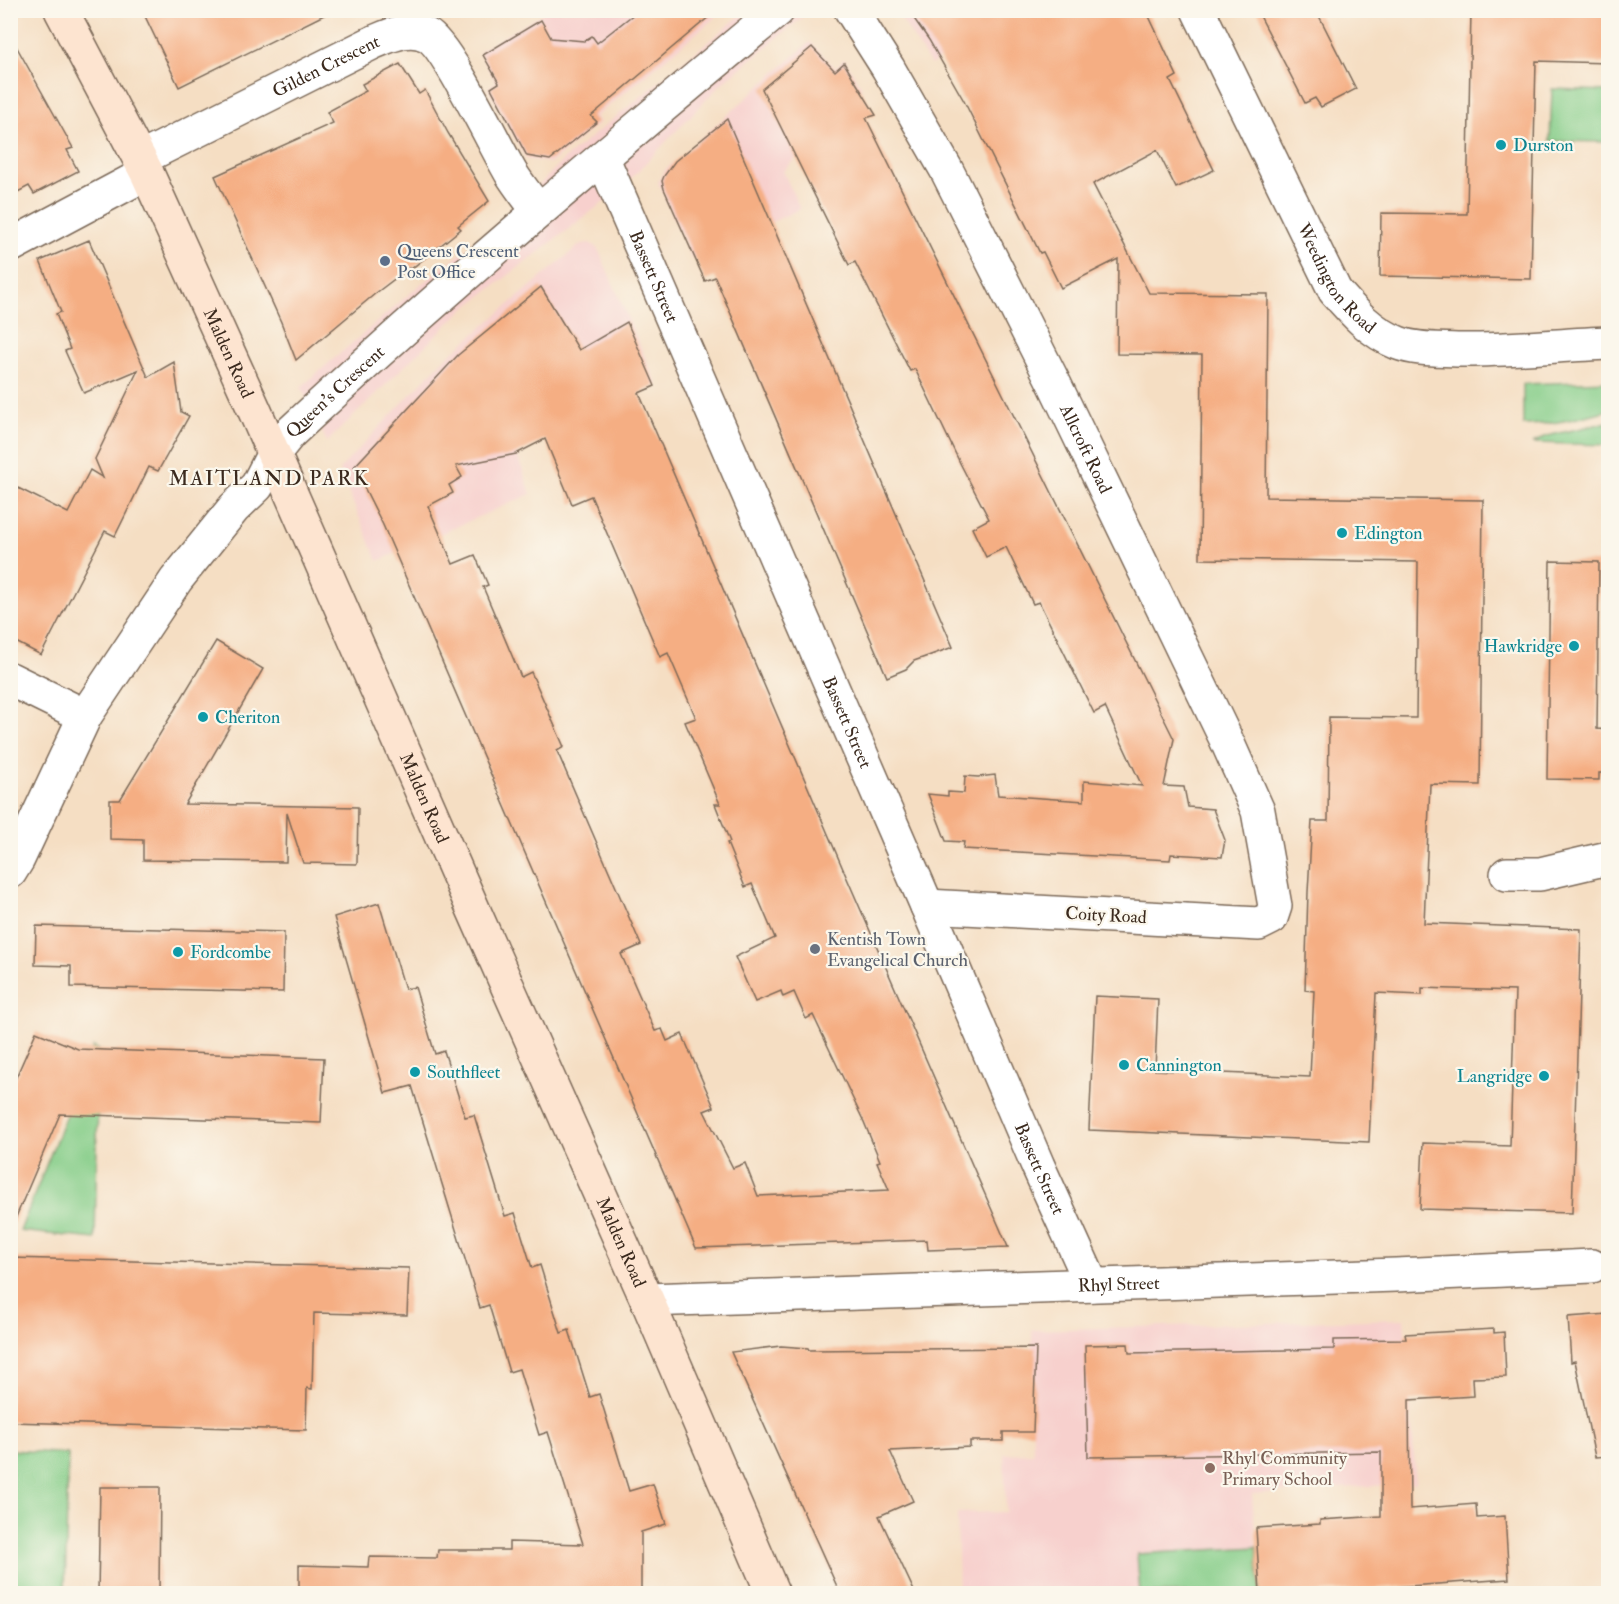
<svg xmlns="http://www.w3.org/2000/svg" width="1619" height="1604" font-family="'IM FELL Double Pica',serif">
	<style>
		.built { fill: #f7d0cd }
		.green { fill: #86cd89; stroke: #607c54; stroke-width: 1.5 }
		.building { fill: #f5ae83; fill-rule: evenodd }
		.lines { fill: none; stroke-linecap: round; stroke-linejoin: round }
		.street-casing { stroke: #7c6958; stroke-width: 36 }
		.secondary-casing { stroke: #7c6958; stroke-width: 36 }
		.street { stroke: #fff; stroke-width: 33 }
		.secondary { stroke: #fde4d0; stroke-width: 33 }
		.culture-dot { fill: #0f9aa8; stroke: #fbf7ec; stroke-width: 2 }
		.service-dot { fill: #5c6f8a; stroke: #fbf7ec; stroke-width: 2 }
		.worship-dot { fill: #6b7280; stroke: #fbf7ec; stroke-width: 2 }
		.education-dot { fill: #8d6e63; stroke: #fbf7ec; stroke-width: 2 }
		.labels { text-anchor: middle; stroke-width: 4.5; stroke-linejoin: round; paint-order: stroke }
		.street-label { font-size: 18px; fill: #3b2a1e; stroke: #fbf7ec }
		.culture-label { font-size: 18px; fill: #0d838f; stroke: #fbf7ec; text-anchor: start }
		.service-label { font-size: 18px; fill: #4e5e75; stroke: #fbf7ec; text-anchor: start }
		.worship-label { font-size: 18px; fill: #5b616d; stroke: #fbf7ec; text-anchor: start }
		.education-label { font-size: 18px; fill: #785e54; stroke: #fbf7ec; text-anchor: start }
		.quarter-label { font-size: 21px; letter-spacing: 1.5px; fill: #3b2a1e; stroke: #fbf7ec }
	</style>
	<rect width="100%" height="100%" fill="#fbf7ec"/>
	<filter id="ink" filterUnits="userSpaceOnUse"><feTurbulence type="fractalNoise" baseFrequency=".0167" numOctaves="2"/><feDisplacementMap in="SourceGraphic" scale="12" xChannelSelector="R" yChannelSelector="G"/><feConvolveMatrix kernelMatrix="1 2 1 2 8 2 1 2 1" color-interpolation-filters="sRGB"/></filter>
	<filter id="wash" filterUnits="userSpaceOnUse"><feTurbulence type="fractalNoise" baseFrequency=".008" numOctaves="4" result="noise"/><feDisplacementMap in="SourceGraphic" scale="24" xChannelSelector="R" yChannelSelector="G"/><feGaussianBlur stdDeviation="1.35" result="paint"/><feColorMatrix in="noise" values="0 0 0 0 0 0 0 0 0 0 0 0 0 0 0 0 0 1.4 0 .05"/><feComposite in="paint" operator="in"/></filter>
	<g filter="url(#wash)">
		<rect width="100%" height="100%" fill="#f5dec3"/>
		<g class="built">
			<path d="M 547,11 L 723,11 L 595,117 L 600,122 L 551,163 L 526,159 L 488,88 L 496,82 L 480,54 L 481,50 Z"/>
			<path d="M 746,11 L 810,11 L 721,84 L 622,188 L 458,314 L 327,442 L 301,387 L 421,284 L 507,219 L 564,159 Z"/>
			<path d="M 896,11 L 1004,11 L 931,65 Z"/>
			<path d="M 810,42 L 835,68 L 844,59 L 862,88 L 829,111 L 813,141 L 783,171 L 800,209 L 692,259 L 658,182 L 665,170 Z"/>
			<path d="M 590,243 L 598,249 L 657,385 L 595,412 L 517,454 L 531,494 L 378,561 L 339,470 L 442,361 L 581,244 Z"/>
			<path d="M 1404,1319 L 1416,1483 L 1252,1494 L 1260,1593 L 959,1593 L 957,1513 L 1006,1512 L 1004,1454 L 1033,1453 L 1032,1330 Z"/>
		</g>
		<g class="green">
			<path d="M 1552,89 L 1608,91 L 1608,142 L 1550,141 Z"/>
			<path d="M 1608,381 L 1608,410 C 1580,418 1553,425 1523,425 L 1523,384 Z"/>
			<path d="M 1608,422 L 1608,445 L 1533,443 L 1547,436 Z"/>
			<path d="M 93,1047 L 99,1050 L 95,1239 L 20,1231 Z"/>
			<path d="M 11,1450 L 68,1454 L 65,1593 L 11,1593 Z"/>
			<path d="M 1257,1547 L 1260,1593 L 1140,1593 L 1137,1554 Z"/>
		</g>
		<g id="blocks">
			<g class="building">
				<path d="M 142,10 L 334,10 L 179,87 Z"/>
				<path d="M 639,10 L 717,10 L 591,116 L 597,122 L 550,160 L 527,156 L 491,88 L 499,83 L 483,55 L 541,20 L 551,38 L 584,41 L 592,36 L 597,43 Z"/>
				<path d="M 908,10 L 1146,10 L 1177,76 L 1170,80 L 1214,170 L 1176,188 L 1157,150 L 1093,184 L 1149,293 L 1268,294 L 1266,497 L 1483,500 L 1480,785 L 1430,784 L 1424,923 L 1581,929 L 1572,1213 L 1420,1209 L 1423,1143 L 1510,1146 L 1515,991 L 1422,988 L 1422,995 L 1376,993 L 1369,1142 L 1089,1130 L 1095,996 L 1158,999 L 1155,1070 L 1310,1077 L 1314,991 L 1305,990 L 1308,892 L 1312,821 L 1328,821 L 1329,717 L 1416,718 L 1418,562 L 1200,559 L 1202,355 L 1117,354 L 1118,259 L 1061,288 L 1043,252 L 1040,253 L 964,101 L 929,40 Z"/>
				<path d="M 1257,10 L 1316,10 L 1356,89 L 1321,107 L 1315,98 L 1305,103 Z"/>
				<path d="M 1471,10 L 1608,10 L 1608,63 L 1536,61 L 1531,279 L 1380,276 L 1381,213 L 1467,214 Z"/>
				<path d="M 10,35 L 73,148 L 67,150 L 78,171 L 34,194 L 29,186 L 10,196 Z"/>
				<path d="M 812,47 L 835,71 L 844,63 L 876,115 L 866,118 L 1174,739 L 1164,786 L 1184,787 L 1188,807 L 1213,809 L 1225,840 L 1222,857 L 1171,854 L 1170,860 L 963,849 L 964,842 L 946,841 L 928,794 L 948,796 L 948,792 L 964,793 L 965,776 L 978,777 L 995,775 L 998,795 L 1084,801 L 1084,781 L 1142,786 L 1105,707 L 1094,713 L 1039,602 L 1033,604 L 1006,547 L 986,557 L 972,528 L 989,519 L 961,465 L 915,369 L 910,371 L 855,262 L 849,265 L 762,89 Z"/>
				<path d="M 400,64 L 419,94 L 425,90 L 448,133 L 489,201 L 458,226 L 461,229 L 411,269 L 409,268 L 376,293 L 296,360 L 281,322 L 215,176 L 333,123 L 327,112 L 366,91 L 362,84 Z"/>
				<path d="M 727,119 L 953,647 L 914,661 L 906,669 L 887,677 L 715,277 L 705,281 L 664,189 L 662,181 L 664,176 L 675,161 Z"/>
				<path d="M 89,240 L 148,377 L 174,362 L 181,412 L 189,416 L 158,471 L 149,467 L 115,536 L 105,531 L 41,655 L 10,639 L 10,484 L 68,513 L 90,470 L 103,478 L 95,459 L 138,370 L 84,393 L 65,351 L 70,349 L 56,314 L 61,312 L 40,261 Z"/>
				<path d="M 541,287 L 579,350 L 627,322 L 655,386 L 639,393 L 846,876 L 1008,1247 L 928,1250 L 927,1240 L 696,1248 L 383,525 L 354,467 L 458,355 ZM 545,439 L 572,504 L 591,496 L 660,657 L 668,653 L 696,718 L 685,722 L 720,804 L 715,804 L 730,842 L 727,843 L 745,887 L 752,884 L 775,938 L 735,957 L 755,1002 L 781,991 L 783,997 L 794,992 L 806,1019 L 813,1015 L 864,1122 L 880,1161 L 877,1162 L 889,1190 L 758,1196 L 745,1163 L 733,1168 L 704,1111 L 714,1107 L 682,1034 L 667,1041 L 662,1029 L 655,1031 L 621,954 L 641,945 L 557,751 L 564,747 L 531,672 L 521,677 L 483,587 L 488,585 L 475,555 L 453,564 L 428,506 L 453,493 L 449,485 L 462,477 L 456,466 L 516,454 Z"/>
				<path d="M 1550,561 L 1599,562 L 1597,729 L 1608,730 L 1608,773 L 1599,773 L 1599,780 L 1547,779 Z"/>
				<path d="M 216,641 L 263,669 L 185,804 L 358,807 L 357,864 L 303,863 L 287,813 L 286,862 L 143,860 L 143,840 L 110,839 L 110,800 L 120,800 Z"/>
				<path d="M 379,903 L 405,989 L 415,987 L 435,1054 L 444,1051 L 465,1117 L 474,1115 L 505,1216 L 515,1213 L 532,1268 L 540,1265 L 561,1333 L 569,1330 L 590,1397 L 599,1394 L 629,1491 L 653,1484 L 666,1524 L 641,1532 L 641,1593 L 299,1593 L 299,1565 L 368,1567 L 369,1557 L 437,1558 L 438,1550 L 509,1550 L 509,1542 L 583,1544 L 548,1432 L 539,1435 L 519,1369 L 509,1372 L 489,1305 L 480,1308 L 412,1086 L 385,1093 L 334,917 Z"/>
				<path d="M 36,926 L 284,932 L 283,992 L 71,987 L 71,966 L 35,965 Z"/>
				<path d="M 36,1032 L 78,1049 L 324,1058 L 321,1123 L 60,1114 L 10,1231 L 10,1091 Z"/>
				<path d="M 10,1258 L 409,1268 L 407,1315 L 314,1313 L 312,1389 L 307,1388 L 306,1430 L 10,1422 Z"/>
				<path d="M 1608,1314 L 1608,1456 L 1595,1457 L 1575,1361 L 1571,1362 L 1568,1317 Z"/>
				<path d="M 1494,1329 L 1494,1333 L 1504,1332 L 1506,1377 L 1473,1378 L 1474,1396 L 1409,1400 L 1410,1509 L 1476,1504 L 1477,1518 L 1505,1516 L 1509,1579 L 1308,1593 L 1260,1593 L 1256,1528 L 1320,1524 L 1320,1520 L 1381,1516 L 1381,1452 L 1088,1457 L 1085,1345 L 1128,1344 L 1129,1353 L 1334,1349 L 1334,1340 L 1406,1339 L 1405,1334 Z"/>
				<path d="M 781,1346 L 808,1348 L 809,1350 L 1036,1348 L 1033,1432 L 1003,1432 L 1003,1441 L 970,1441 L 970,1447 L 890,1451 L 913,1501 L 879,1516 L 915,1593 L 840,1593 L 731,1352 Z"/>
				<path d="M 100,1487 L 160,1487 L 159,1593 L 98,1593 Z"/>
			</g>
		</g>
	</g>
	<g filter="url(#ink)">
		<use href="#blocks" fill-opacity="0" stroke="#7c6958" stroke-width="1.5"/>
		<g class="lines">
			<g class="street-casing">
				<g id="street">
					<path id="s1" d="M 851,10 L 888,68 L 946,169 L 1055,385 L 1225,737 L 1258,811 L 1275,906 L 1271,918 L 1259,924 L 927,906"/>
					<path id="s2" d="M 1198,10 L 1335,291 C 1354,313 1371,332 1398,343 C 1416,350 1438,349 1457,350 C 1508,351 1558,345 1608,343"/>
					<path id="s3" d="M 140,159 L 374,42 C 391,35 409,26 427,35 C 447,45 496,148 511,173 C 519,186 529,198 538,211"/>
					<path id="s4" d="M 603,159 L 927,906 L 1038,1166 L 1092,1285"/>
					<path d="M 10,246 L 147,173"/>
					<path d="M 10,679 L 85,716"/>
					<path id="s5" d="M 10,872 L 18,859 L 85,716 L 176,580 L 234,508 L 257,486 L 274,453 L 290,433 C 447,286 613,148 778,10"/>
					<path d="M 1507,874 L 1540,874 L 1608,858"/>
					<path id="s6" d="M 647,1300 L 1396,1275 L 1592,1266"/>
				</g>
			</g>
			<g class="secondary-casing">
				<g id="secondary">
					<path id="s7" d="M 61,10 L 147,173 L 254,409 L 474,911 L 647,1300 L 773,1594"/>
				</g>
			</g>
			<use href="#street" class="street"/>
			<use href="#secondary" class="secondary"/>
		</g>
	</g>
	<g class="culture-dot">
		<circle cx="1501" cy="145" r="6"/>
		<circle cx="1342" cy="533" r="6"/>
		<circle cx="1574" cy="646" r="6"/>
		<circle cx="203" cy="717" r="6"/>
		<circle cx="178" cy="952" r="6"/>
		<circle cx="1124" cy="1065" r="6"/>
		<circle cx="415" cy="1072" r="6"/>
		<circle cx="1544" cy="1076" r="6"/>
	</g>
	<circle class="service-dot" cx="385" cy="261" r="6"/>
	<circle class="worship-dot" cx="815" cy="949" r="6"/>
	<circle class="education-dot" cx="1210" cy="1468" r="6"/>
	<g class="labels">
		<g class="street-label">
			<text dy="6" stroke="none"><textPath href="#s3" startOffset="208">Gilden Crescent</textPath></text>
			<text dy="6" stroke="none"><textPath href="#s4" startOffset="128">Bassett Street</textPath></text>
			<text dy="6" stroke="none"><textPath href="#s2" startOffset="303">Weedington Road</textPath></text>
			<text dy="6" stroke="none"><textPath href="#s7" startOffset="382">Malden Road</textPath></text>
			<text dy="6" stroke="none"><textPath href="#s5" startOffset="585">Queen's Crescent</textPath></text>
			<text dy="6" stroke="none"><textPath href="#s1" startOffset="498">Allcroft Road</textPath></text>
			<text dy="6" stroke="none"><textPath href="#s4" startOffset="614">Bassett Street</textPath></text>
			<text dy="6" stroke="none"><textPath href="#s7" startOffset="868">Malden Road</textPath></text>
			<text transform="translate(1106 915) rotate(3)" y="6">Coity Road</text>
			<text dy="6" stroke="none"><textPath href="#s4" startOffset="1100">Bassett Street</textPath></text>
			<text dy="6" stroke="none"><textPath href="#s7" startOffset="1354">Malden Road</textPath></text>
			<text dy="6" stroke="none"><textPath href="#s6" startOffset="472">Rhyl Street</textPath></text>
		</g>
		<g class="culture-label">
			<text x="1513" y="151">Durston</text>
			<text x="1354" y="539">Edington</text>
			<text x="1562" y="652" text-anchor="end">Hawkridge</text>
			<text x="215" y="723">Cheriton</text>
			<text x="190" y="958">Fordcombe</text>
			<text x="1136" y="1071">Cannington</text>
			<text x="427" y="1078">Southfleet</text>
			<text x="1532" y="1082" text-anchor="end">Langridge</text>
		</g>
		<g class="service-label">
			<text x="397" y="257">Queens Crescent<tspan x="397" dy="21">Post Office</tspan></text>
		</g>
		<g class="worship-label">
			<text x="827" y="945">Kentish Town<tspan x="827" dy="21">Evangelical Church</tspan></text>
		</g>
		<g class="education-label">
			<text x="1222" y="1464">Rhyl Community<tspan x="1222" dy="21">Primary School</tspan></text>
		</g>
		<g class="quarter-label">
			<text x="269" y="485">MAITLAND PARK</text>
		</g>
	</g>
	<rect width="1619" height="1604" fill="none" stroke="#fbf7ec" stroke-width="36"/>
</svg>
